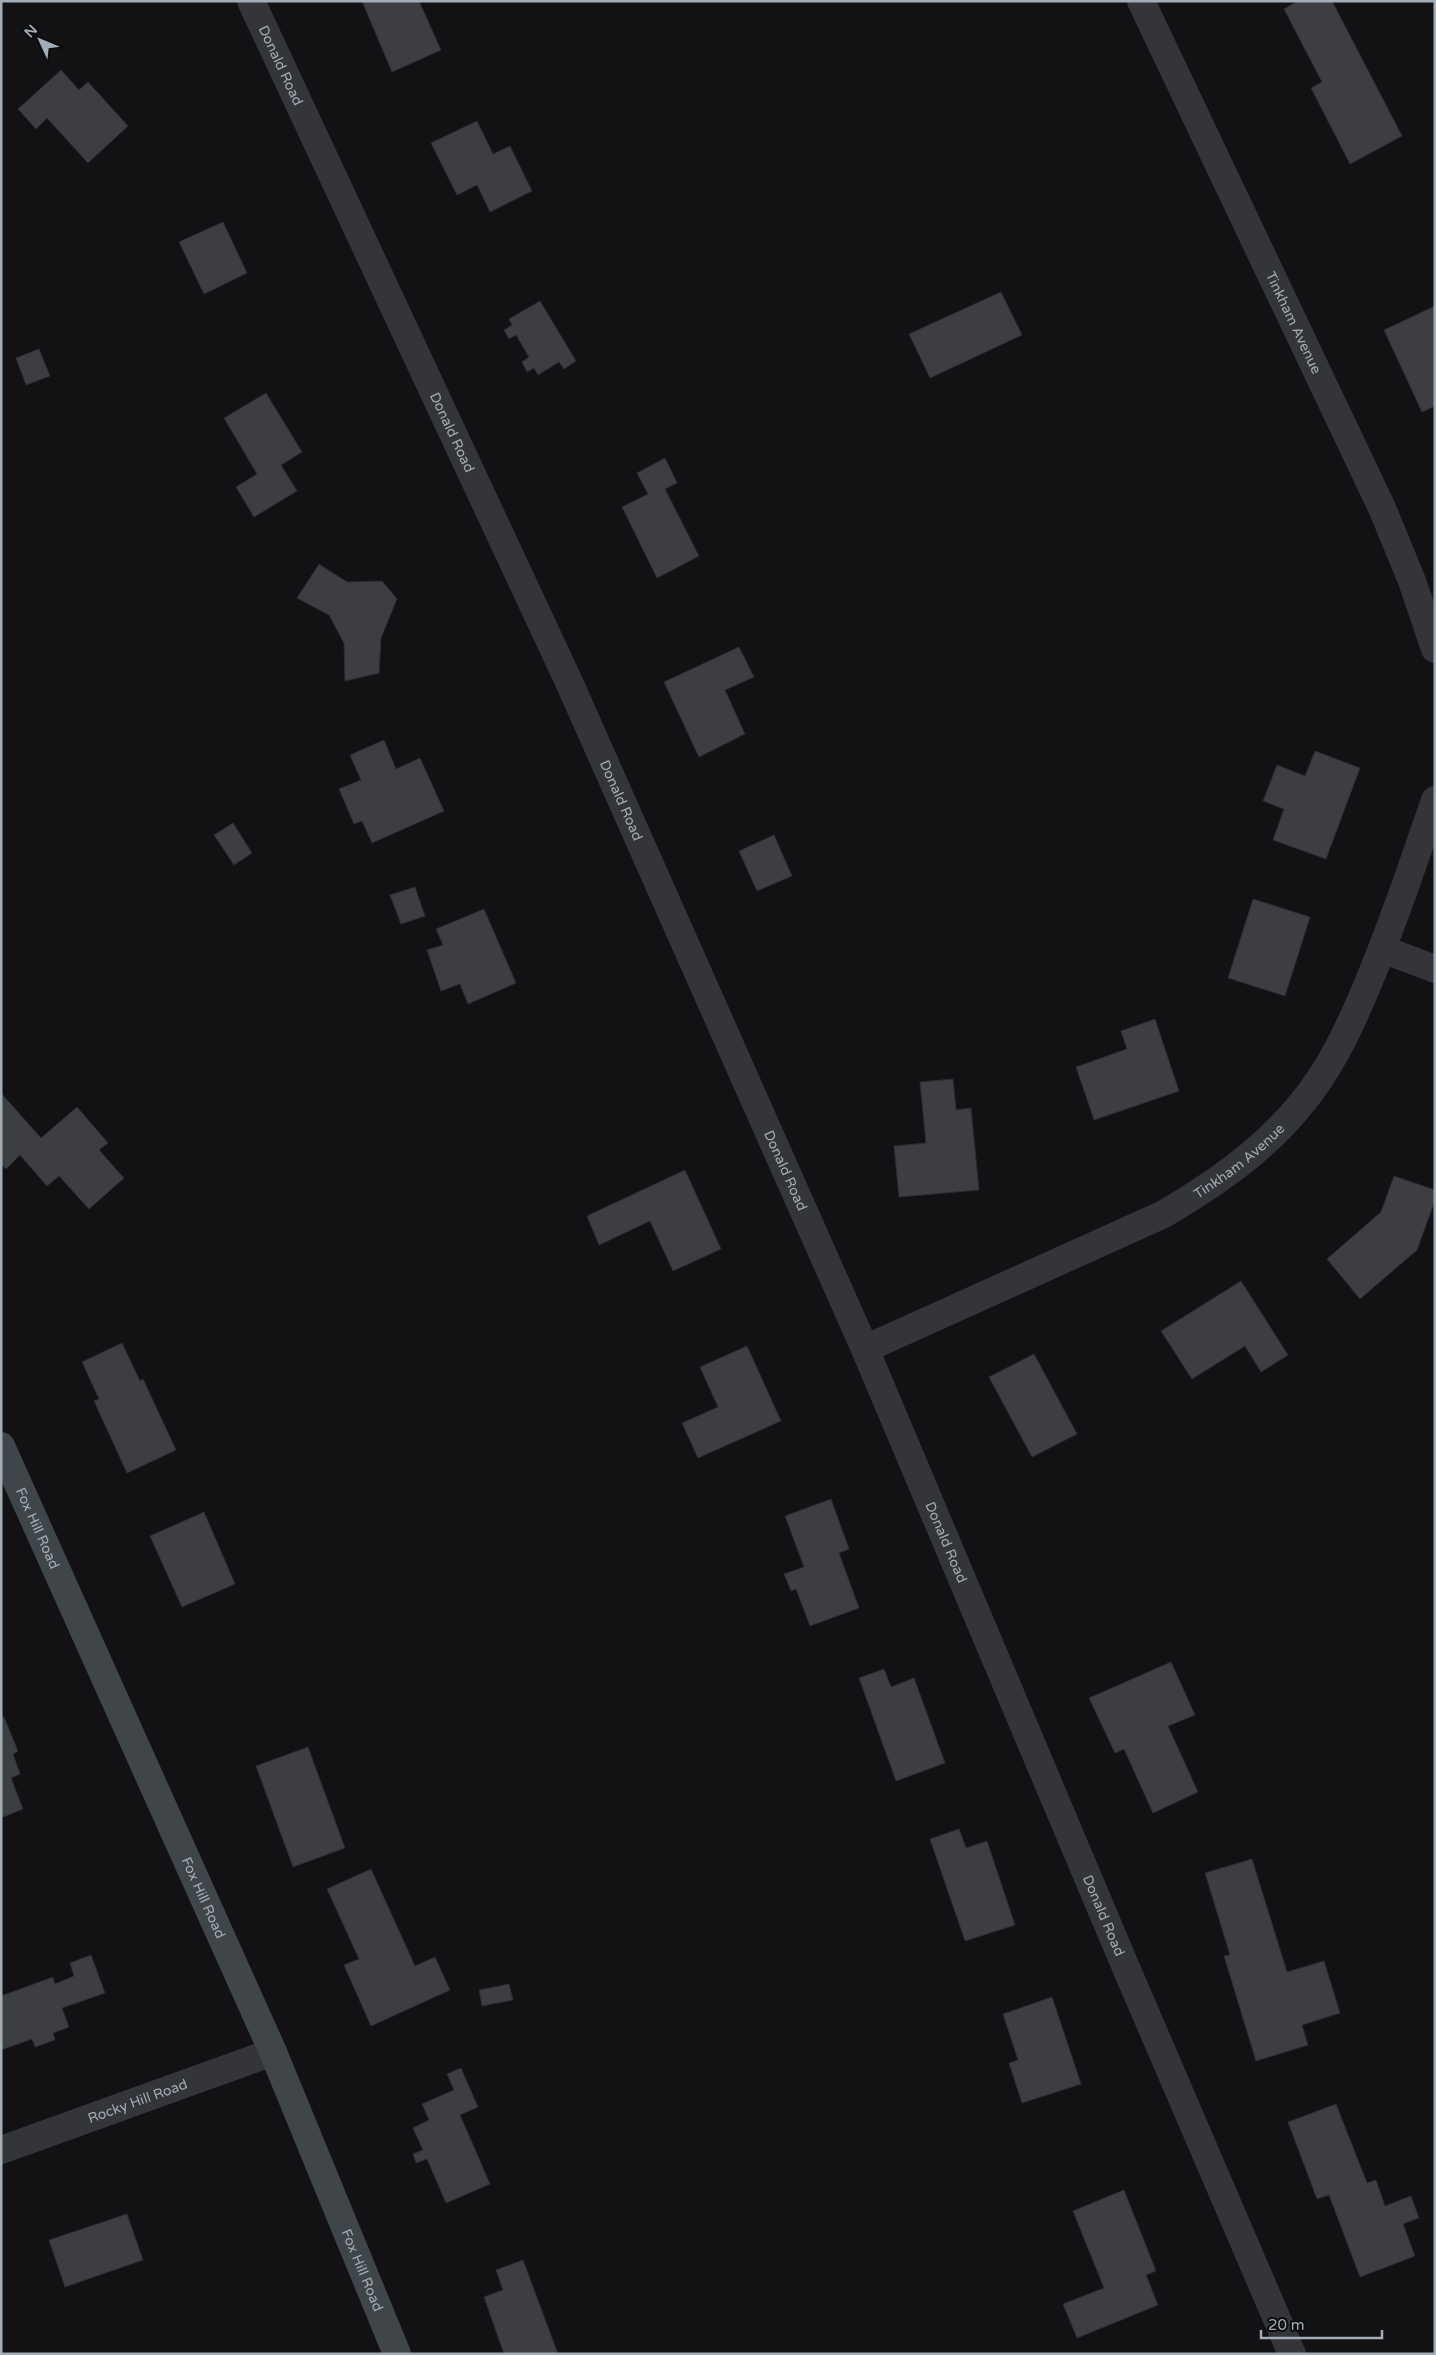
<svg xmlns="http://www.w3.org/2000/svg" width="1436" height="2355" font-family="'Varela Round',sans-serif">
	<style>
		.building { fill: #3c3e42; stroke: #2c2d30 }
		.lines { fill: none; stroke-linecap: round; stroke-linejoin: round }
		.street { stroke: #333539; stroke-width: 28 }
		.secondary { stroke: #404549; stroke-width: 28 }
		.labels { text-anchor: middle; stroke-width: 4.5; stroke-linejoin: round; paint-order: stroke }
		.street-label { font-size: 14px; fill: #a2adb6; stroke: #0d0d0f }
	</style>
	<rect width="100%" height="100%" fill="#121214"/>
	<g class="building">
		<path d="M 362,1 L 419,1 L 441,50 L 392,72 Z"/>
		<path d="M 1298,1 L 1332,1 L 1402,136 L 1350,164 L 1311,88 L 1322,82 L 1284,9 Z"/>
		<path d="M 61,70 L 79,90 L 88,82 L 128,126 L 88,163 L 47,118 L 36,129 L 18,109 Z"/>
		<path d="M 477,121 L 493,154 L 510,146 L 532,191 L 490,212 L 477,185 L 457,195 L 431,143 Z"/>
		<path d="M 223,222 L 247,273 L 204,294 L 179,242 Z"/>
		<path d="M 1001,292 L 1022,335 L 930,378 L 909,334 Z"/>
		<path d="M 540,301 L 576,361 L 564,369 L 559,362 L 538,375 L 534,368 L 527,372 L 522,362 L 529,357 L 516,335 L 509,339 L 504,330 L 512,325 L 509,319 Z"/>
		<path d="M 1435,306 L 1435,406 L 1422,412 L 1384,330 Z"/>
		<path d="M 39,349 L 50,376 L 26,385 L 16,358 Z"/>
		<path d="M 266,393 L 302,452 L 281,465 L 297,491 L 254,517 L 236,487 L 257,474 L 224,418 Z"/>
		<path d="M 665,458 L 677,483 L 665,489 L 699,556 L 657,578 L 622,507 L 648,494 L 637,473 Z"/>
		<path d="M 319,564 L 347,582 L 382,581 L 397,599 L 381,638 L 379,673 L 345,681 L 344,643 L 329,615 L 297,598 Z"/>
		<path d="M 739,647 L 754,677 L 725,690 L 745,734 L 699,757 L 664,682 Z"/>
		<path d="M 384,740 L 396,769 L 420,758 L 444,811 L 372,843 L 362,821 L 354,824 L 339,789 L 361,780 L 350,755 Z"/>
		<path d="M 1315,751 L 1360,768 L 1326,859 L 1273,840 L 1284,809 L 1263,801 L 1277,765 L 1305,776 Z"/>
		<path d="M 233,823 L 252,853 L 234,865 L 214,835 Z"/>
		<path d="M 774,835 L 792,876 L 757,891 L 739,851 Z"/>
		<path d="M 415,887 L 425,916 L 401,924 L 390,895 Z"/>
		<path d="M 1253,899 L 1310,917 L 1285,996 L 1228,978 Z"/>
		<path d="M 484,909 L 516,983 L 468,1004 L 460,984 L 441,991 L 427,950 L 443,945 L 436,929 Z"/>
		<path d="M 1155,1019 L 1179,1091 L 1094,1120 L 1076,1067 L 1127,1049 L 1121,1031 Z"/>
		<path d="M 953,1079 L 956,1110 L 971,1108 L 979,1190 L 899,1197 L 894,1146 L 926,1143 L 920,1082 Z"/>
		<path d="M 1,1093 L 41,1138 L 77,1107 L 108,1143 L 99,1150 L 124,1178 L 89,1209 L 59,1176 L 47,1186 L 20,1155 L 6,1169 L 1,1164 Z"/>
		<path d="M 685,1170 L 721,1249 L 673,1271 L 650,1221 L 599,1245 L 587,1216 Z"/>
		<path d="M 1394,1176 L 1435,1190 L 1435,1200 L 1417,1250 L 1360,1299 L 1327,1259 L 1381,1212 Z"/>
		<path d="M 1241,1281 L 1288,1355 L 1261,1372 L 1245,1346 L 1192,1379 L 1161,1331 Z"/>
		<path d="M 122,1343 L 140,1381 L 143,1379 L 176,1450 L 127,1473 L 94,1401 L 99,1399 L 82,1362 Z"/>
		<path d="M 747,1346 L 781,1421 L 698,1458 L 682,1423 L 718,1407 L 700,1367 Z"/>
		<path d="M 1034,1354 L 1077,1434 L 1032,1457 L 989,1377 Z"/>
		<path d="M 831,1499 L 849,1549 L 839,1553 L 859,1608 L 810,1626 L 796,1589 L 791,1591 L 784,1574 L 804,1567 L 785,1516 Z"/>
		<path d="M 204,1512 L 235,1584 L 182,1607 L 150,1536 Z"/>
		<path d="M 1171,1662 L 1195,1715 L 1168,1726 L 1198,1792 L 1153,1813 L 1124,1749 L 1115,1753 L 1089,1698 Z"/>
		<path d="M 884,1669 L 891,1687 L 914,1678 L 945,1763 L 896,1781 L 859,1678 Z"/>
		<path d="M 4,1717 L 18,1751 L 13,1754 L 20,1774 L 11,1778 L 23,1809 L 1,1818 L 1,1718 Z"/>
		<path d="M 308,1747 L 345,1848 L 293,1867 L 256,1766 Z"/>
		<path d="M 959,1829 L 966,1848 L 987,1841 L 1015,1925 L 965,1941 L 930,1839 Z"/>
		<path d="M 1252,1859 L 1287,1972 L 1324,1961 L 1340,2013 L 1302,2025 L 1308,2045 L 1256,2061 L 1224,1956 L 1230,1955 L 1205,1873 Z"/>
		<path d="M 371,1869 L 415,1966 L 435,1957 L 450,1990 L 371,2026 L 344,1965 L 359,1959 L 327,1889 Z"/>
		<path d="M 91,1955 L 105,1993 L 62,2008 L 69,2027 L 53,2033 L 55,2040 L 35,2047 L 32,2039 L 1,2050 L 1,1996 L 53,1977 L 55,1984 L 74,1976 L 70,1963 Z"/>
		<path d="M 509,1984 L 513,2000 L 482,2006 L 479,1990 Z"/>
		<path d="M 1052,1997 L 1081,2084 L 1022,2103 L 1009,2063 L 1018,2060 L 1003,2014 Z"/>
		<path d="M 461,2068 L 478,2107 L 460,2115 L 490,2184 L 446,2203 L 427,2159 L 416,2163 L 413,2154 L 423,2150 L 413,2128 L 429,2120 L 422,2104 L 454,2090 L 447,2074 Z"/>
		<path d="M 1336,2104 L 1367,2183 L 1376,2180 L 1385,2206 L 1411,2196 L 1419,2218 L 1403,2224 L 1415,2256 L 1360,2277 L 1329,2195 L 1317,2199 L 1288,2122 Z"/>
		<path d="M 1124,2190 L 1156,2271 L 1146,2275 L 1158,2305 L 1077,2338 L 1063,2304 L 1104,2288 L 1073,2211 Z"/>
		<path d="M 127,2214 L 143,2260 L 65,2287 L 49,2240 Z"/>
		<path d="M 523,2260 L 558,2354 L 504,2354 L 484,2297 L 503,2290 L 496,2270 Z"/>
	</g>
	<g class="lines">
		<g class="street">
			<path id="s1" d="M 251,1 L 569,682 L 865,1349 L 1124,1963 L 1292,2354"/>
			<path id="s2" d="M 1141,1 L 1382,508 L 1412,581 L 1435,649"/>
			<path d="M 1382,949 L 1435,969"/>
			<path id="s3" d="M 865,1349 L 1164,1214 C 1213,1185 1260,1153 1297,1109 C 1330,1071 1350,1027 1369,981 C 1394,922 1414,861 1435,800"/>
			<path id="s4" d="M 1,2150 L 273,2052"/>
		</g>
		<path class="secondary" id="s5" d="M 1,1446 L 273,2052 L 397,2354"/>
	</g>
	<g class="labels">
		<g class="street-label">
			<text dy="5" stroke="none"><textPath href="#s1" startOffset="71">Donald Road</textPath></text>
			<text dy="5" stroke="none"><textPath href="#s2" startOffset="356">Tinkham Avenue</textPath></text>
			<text dy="5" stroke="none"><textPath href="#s1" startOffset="476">Donald Road</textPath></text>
			<text dy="5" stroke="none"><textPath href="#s1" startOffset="881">Donald Road</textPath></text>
			<text dy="5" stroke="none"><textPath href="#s3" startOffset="420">Tinkham Avenue</textPath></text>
			<text dy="5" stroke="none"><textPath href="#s1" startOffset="1286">Donald Road</textPath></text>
			<text dy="5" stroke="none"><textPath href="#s5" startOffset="90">Fox Hill Road</textPath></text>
			<text dy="5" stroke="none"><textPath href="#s1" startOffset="1691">Donald Road</textPath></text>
			<text dy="5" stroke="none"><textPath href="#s5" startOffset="495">Fox Hill Road</textPath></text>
			<text dy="5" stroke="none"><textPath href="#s1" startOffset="2096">Donald Road</textPath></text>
			<text dy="5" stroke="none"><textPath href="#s4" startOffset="145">Rocky Hill Road</textPath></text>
			<text dy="5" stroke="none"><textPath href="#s5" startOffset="900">Fox Hill Road</textPath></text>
		</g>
	</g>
	<rect width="1436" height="2355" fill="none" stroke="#a2adb6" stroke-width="5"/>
	<g transform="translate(40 40) rotate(314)" stroke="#0d0d0f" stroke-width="4" paint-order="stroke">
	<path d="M0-4L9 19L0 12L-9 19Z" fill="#a2adb6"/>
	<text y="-8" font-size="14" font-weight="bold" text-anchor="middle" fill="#a2adb6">N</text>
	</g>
	<path d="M1261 2330v8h121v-8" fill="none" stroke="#a2adb6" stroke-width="2.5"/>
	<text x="1268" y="2330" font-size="15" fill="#a2adb6" stroke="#0d0d0f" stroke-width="4" paint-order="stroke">20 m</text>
</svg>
